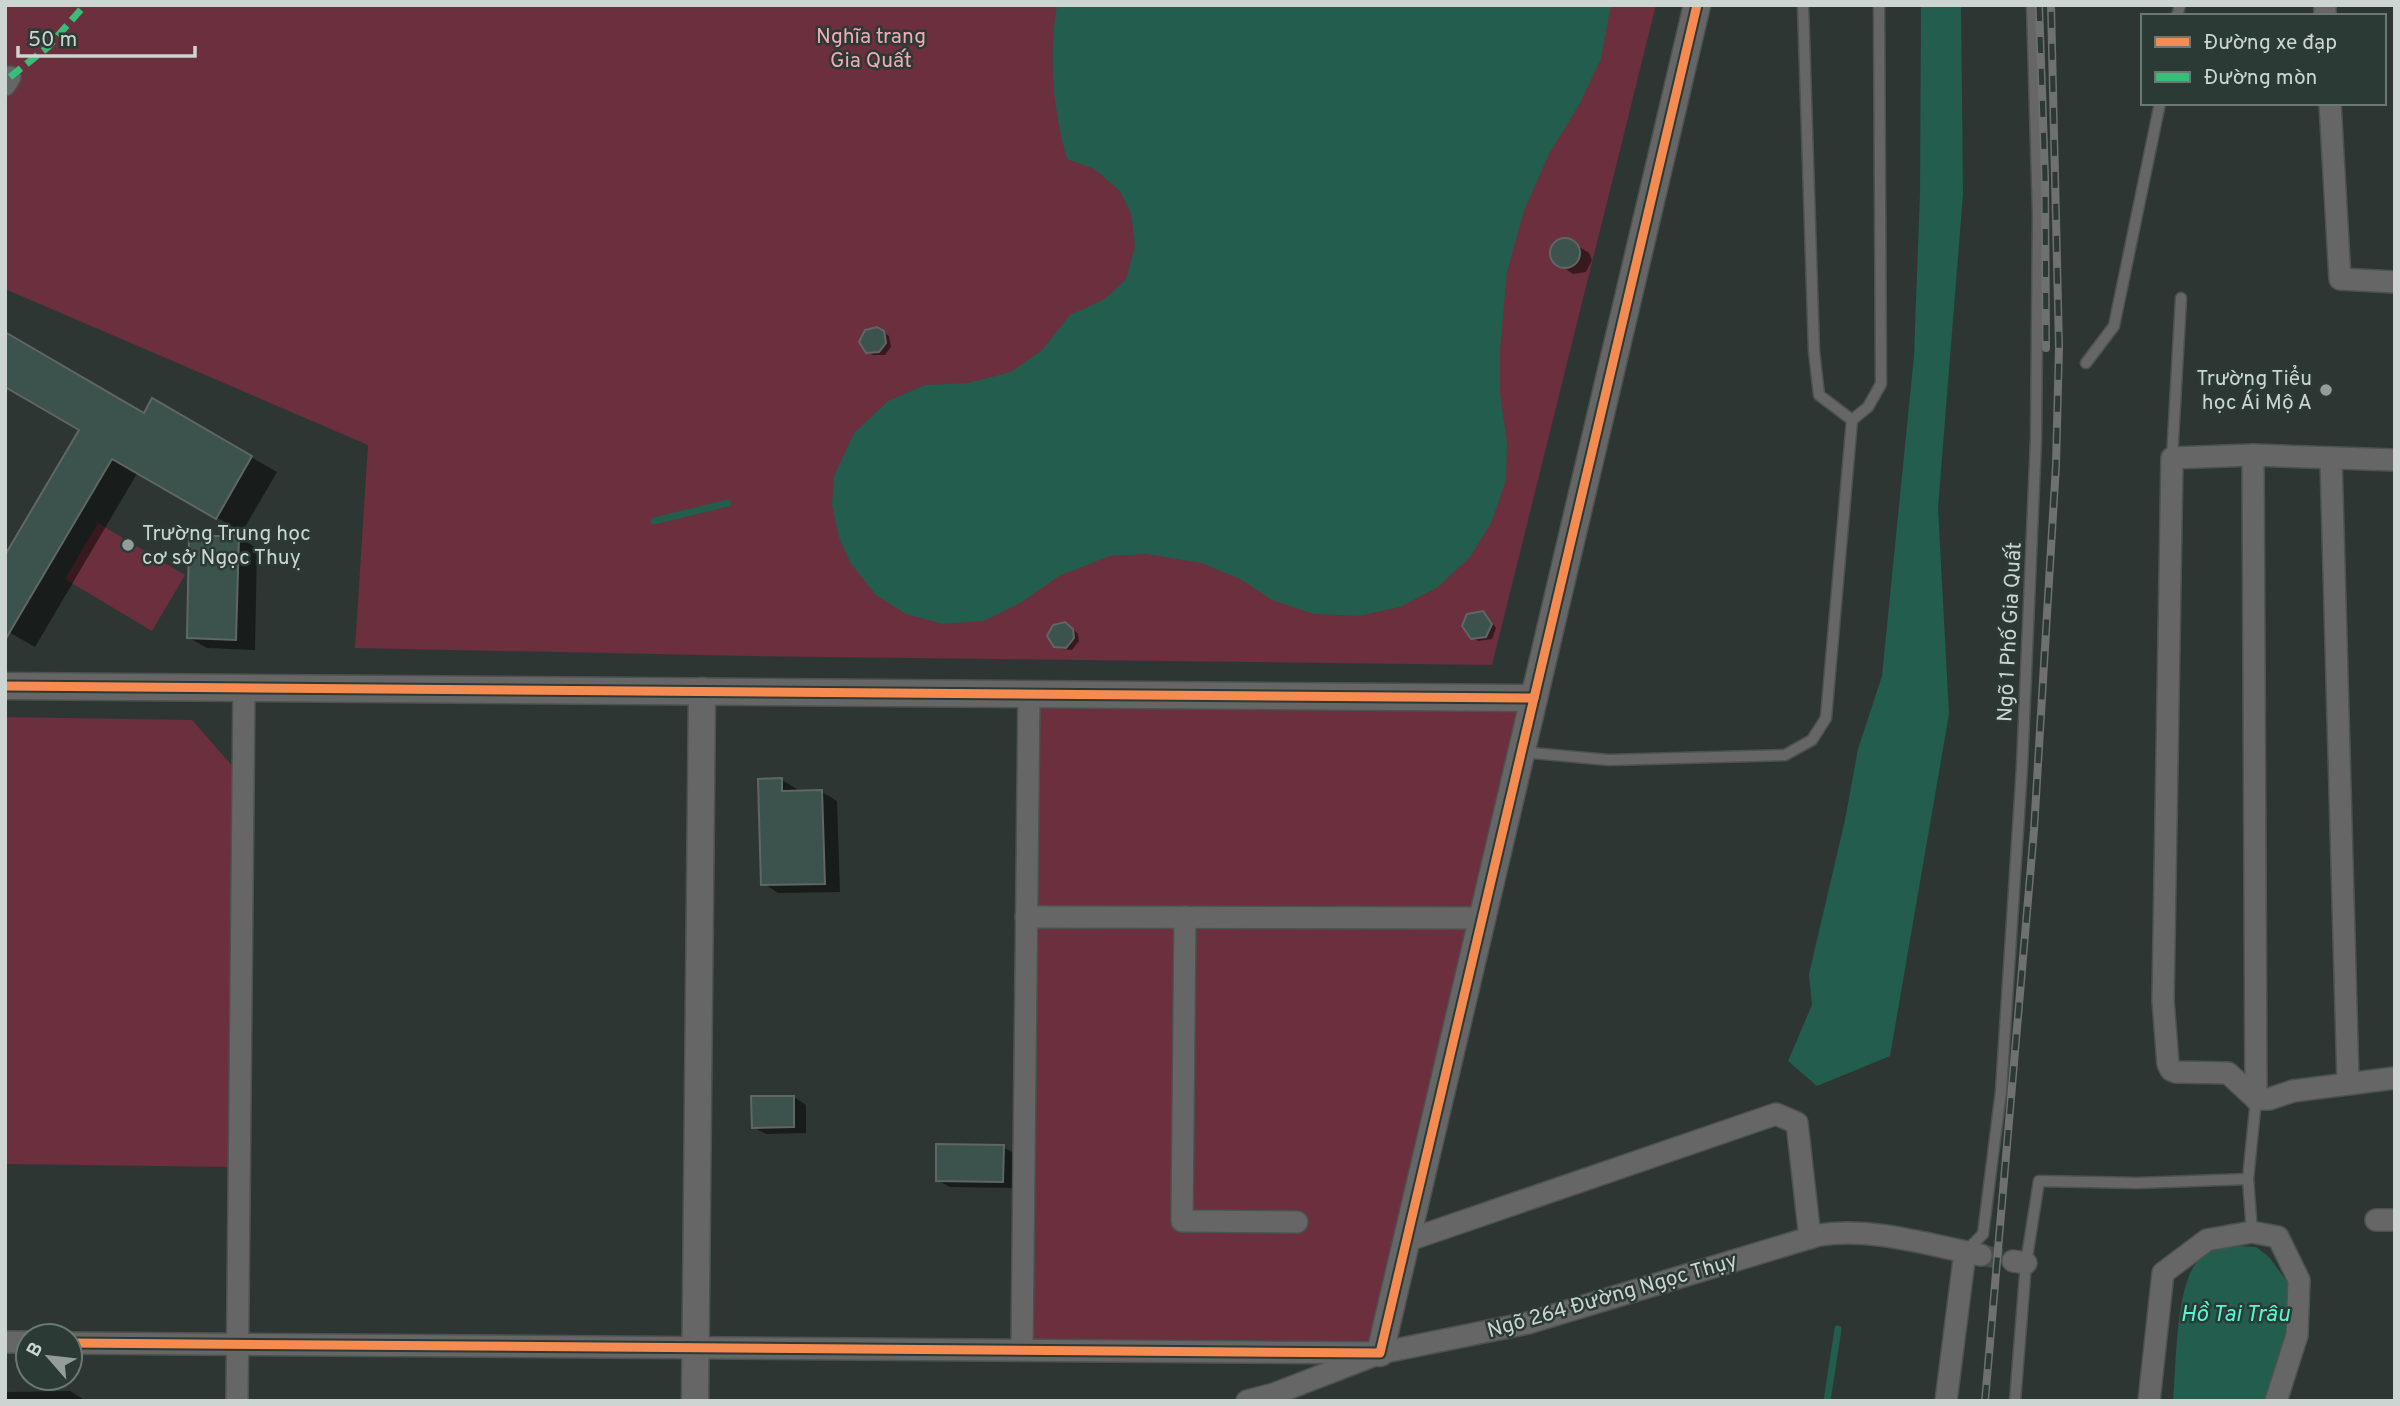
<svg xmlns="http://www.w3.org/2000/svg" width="2400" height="1406" font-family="Overpass,sans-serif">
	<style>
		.green { fill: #6b2f3d }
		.water { fill: #225d4e }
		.shadow { fill: #0007 }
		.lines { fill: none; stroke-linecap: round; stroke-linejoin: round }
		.stream { stroke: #225d4e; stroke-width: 7 }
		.building { fill: #3c524d; stroke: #606664; stroke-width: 2 }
		.minor-tunnel { stroke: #464e4c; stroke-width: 21; stroke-dasharray: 21 10; stroke-linecap: butt }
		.service-casing { stroke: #4b5250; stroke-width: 13 }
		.minor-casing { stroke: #4b5250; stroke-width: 24 }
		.tertiary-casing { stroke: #4b5250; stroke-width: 29 }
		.service { stroke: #666; stroke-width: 10 }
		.minor { stroke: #666; stroke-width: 21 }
		.tertiary { stroke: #666; stroke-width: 26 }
		.rail-casing { stroke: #6f7170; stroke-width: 8 }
		.rail { stroke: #2b3a35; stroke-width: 5; stroke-dasharray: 16; stroke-linecap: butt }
		.quiet { stroke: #3abd76; stroke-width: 7; stroke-dasharray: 14 7; stroke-linecap: butt }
		.cycleway-casing { stroke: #2b3a35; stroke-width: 13 }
		.cycleway { stroke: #f68b52; stroke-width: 9 }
		.poi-dot { fill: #959d9b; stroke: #2b3a35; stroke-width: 2.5 }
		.labels { text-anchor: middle; stroke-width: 5; stroke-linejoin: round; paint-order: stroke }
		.park-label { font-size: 21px; fill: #f3aab5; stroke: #2b3a35 }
		.poi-label { font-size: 21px; fill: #ccd5d2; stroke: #2b3a35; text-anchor: end }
		.street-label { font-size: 21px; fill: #ccd5d2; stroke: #2b3a35 }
		.water-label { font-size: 23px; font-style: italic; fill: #54f9d3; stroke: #2b3a35 }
	</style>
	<rect width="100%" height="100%" fill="#2e3634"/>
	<g class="green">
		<path d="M 5,5 L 1656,5 L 1492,665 L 751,656 L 355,648 L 368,445 L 5,289 Z"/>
		<path d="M 98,523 L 185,575 L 152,631 L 65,579 Z"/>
		<path d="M 1029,694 L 1534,698 L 1380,1353 L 1022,1350 Z"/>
		<path d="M 5,717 L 192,720 L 234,768 L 230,1167 L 5,1164 Z"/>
	</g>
	<g class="water">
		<path d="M 1057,5 L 1611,5 L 1601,59 L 1579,105 L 1549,154 L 1524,211 L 1507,272 L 1500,350 L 1500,393 L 1507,443 L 1506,480 L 1492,521 L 1471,556 L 1438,587 L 1400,607 L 1359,616 L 1314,614 L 1272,600 L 1242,580 L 1202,563 L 1146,554 L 1110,556 L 1059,576 L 1022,602 L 984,621 L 943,624 L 906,614 L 876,595 L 851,564 L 839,538 L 832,505 L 834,476 L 854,433 L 888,401 L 925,385 L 968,383 L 1011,372 L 1042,350 L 1070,315 L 1105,299 L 1126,279 L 1135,246 L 1131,214 L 1120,191 L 1094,169 L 1067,159 C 1053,110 1048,56 1057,5 Z"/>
		<path d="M 1921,5 L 1961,5 L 1963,194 L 1938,508 L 1949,714 L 1890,1056 L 1817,1086 L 1788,1061 L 1812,1005 L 1809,974 L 1845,820 L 1858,749 L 1882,676 L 1914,356 L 1920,193 Z"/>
		<path d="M 2224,1245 L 2256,1247 L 2269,1257 L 2288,1283 L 2290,1302 L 2288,1324 L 2266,1401 L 2173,1401 C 2176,1366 2176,1294 2194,1266 C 2201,1255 2213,1250 2224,1245 Z"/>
	</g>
	<g class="shadow">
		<path d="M 1568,240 L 1589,253 L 1592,260 L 1586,272 L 1573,274 L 1553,260 L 1551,252 L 1555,244 Z"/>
		<path d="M 877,329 L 889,336 L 891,347 L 885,355 L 873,355 L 867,352 Z"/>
		<path d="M 153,400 L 277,472 L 242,532 L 138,472 L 35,647 L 5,630 L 5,559 L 144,415 Z"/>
		<path d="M 238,537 L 257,548 L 255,650 L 207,648 L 188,637 Z"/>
		<path d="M 1482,613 L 1488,617 L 1496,628 L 1492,639 L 1478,641 L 1472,637 Z"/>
		<path d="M 1071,627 L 1078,634 L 1079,641 L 1072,650 L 1062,649 L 1055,646 Z"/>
		<path d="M 782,780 L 797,789 L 797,792 L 822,792 L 837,801 L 840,892 L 778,893 L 763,883 Z"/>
		<path d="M 794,1097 L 806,1105 L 806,1133 L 766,1134 L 753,1127 Z"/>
		<path d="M 1003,1147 L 1016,1154 L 1015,1188 L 950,1187 L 937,1180 Z"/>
		<path d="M 70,1391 L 86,1401 L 7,1401 L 7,1392 Z"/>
	</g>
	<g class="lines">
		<g class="stream">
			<path d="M 654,521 L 728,503"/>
			<path d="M 1827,1401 L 1838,1329"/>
		</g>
	</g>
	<g class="building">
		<circle cx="1565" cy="253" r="15"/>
		<path d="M 877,327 L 884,331 L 886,343 L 879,352 L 866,353 L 859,342 L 865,330 Z"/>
		<path d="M 5,332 L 144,413 L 152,398 L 252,456 L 216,519 L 112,459 L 5,640 L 5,555 L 79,430 L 5,387 Z"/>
		<path d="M 189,536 L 239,536 L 236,640 L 187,638 Z"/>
		<path d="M 1483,611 L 1492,624 L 1486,637 L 1471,639 L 1462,626 L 1467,614 Z"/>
		<path d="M 1065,622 L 1073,629 L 1074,638 L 1066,648 L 1054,647 L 1047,636 L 1053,625 Z"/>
		<path d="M 782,778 L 782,791 L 822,790 L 825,884 L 761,885 L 758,779 Z"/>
		<path d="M 751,1096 L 794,1096 L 794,1127 L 752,1128 Z"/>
		<path d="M 936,1144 L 1004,1145 L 1003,1182 L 936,1181 Z"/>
	</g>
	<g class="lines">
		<path class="minor-tunnel" d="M 1981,1255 L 2013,1261"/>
		<g class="service-casing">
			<g id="service">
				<path d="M 1803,5 L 1814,351 L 1819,395 L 1852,420"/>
				<path d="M 2177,16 L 2180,5"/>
				<path d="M 2086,363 L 2114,326 L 2160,103"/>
				<path d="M 2172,458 L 2181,298"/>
				<path d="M 1521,752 L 1609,760 L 1785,755 L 1812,740 L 1826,718 L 1852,420 L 1868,407 L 1881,384 L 1879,5"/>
				<path d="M 2252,1232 L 2248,1179 L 2256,1099"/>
				<path d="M 1965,1252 L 1983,1234 L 2001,1091 L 2022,767 L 2036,439 L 2038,214 L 2032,5"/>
				<path d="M 2015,1401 L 2026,1263 L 2039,1181 L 2138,1183 L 2248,1179"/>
			</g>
		</g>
		<g class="minor-casing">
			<g id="minor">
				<path d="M 2325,5 L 2325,16"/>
				<path d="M 5,85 L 10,77"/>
				<path d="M 2330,103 L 2340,279 L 2395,282"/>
				<path d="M 2253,455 L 2256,1099"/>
				<path d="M 2331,458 L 2348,1083"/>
				<path d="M 1026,917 L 1482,918"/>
				<path d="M 1185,917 L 1182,1221 L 1297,1222"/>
				<path d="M 2256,1099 L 2228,1073 L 2176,1072 L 2171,1070 L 2168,1064 L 2163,1000 L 2172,458 L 2253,455 L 2395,460"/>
				<path d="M 2256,1099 L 2269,1099 L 2293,1091 L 2395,1078"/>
				<path d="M 2376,1220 L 2395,1220"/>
				<path d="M 1406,1241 L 1776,1114 L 1797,1123 L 1810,1238"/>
				<path d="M 2013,1261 L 2026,1263"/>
				<path d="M 5,1342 L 28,1342"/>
				<path d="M 70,1343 L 1380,1353"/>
				<path d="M 1022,1350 L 1029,694"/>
				<path d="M 237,1401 L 244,688"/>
				<path d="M 1247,1401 L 1274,1394 L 1380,1353 L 1528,1323 L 1819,1235 C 1874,1227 1928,1245 1981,1255"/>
				<path d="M 1946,1401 L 1965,1252"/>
				<path d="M 2149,1401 L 2163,1273 L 2207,1240 L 2252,1232 L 2278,1237 L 2299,1280 L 2297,1335 L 2276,1401"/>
			</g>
		</g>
		<g class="tertiary-casing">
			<g id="tertiary">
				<path d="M 5,686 L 1534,698"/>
				<path d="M 1380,1353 L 1697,5"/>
				<path d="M 695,1401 L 702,691"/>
			</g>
		</g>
		<use href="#service" class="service"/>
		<use href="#minor" class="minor"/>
		<use href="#tertiary" class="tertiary"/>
		<g class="rail-casing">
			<g id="rail">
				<path d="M 2039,5 L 2045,177 L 2046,348"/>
				<path d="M 1985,1401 L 2034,830 L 2056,465 L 2059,347 L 2051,5"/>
			</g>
		</g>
		<use href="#rail" class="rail"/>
		<path class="quiet" d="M 10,77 L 48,47 L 85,5"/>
		<g class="cycleway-casing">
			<g id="cycleway">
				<path d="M 5,686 L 1534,698"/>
				<path d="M 70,1343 L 1380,1353 L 1697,5"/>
			</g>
		</g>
		<use href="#cycleway" class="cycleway"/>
	</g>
	<g class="poi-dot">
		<circle cx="2326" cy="390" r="7"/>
		<circle cx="128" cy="545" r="7"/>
	</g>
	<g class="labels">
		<g class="park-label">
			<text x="871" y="43">Nghĩa trang<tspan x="871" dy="24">Gia Quất</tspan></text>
		</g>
		<g class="poi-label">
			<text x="2312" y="385">Trường Tiểu<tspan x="2312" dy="24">học Ái Mộ A</tspan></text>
			<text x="142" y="540" text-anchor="start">Trường Trung học<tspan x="142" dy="24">cơ sở Ngọc Thuỵ</tspan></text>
		</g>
		<g class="street-label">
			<text transform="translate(2009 632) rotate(-87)" y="7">Ngõ 1 Phố Gia Quất</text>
			<text transform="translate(1612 1295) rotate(-16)" y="7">Ngõ 264 Đường Ngọc Thụy</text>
		</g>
		<g class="water-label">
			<text x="2235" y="1321">Hồ Tai Trâu</text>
		</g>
	</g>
	<rect width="2400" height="1406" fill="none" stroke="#ccd5d2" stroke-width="14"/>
	<rect x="2141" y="14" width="245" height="91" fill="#2b3a35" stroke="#6b7874" stroke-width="2"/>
	<rect x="2155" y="37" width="35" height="10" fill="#f68b52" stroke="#6b7874" stroke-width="2"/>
	<text x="2204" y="49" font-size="21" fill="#ccd5d2">Đường xe đạp</text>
	<rect x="2155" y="72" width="35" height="10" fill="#3abd76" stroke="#6b7874" stroke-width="2"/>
	<text x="2204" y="84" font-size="21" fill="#ccd5d2">Đường mòn</text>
	<g transform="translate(49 1357) rotate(298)"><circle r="33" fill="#2b3a35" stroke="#6b7874" stroke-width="2"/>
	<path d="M0-5L12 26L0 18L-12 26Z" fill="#959d9b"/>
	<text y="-10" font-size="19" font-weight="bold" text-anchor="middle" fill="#ccd5d2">B</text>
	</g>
	<path d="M18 46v10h177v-10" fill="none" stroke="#ccd5d2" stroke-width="3.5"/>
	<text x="28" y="46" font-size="21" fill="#ccd5d2" stroke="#2b3a35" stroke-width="5" paint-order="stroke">50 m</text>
</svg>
